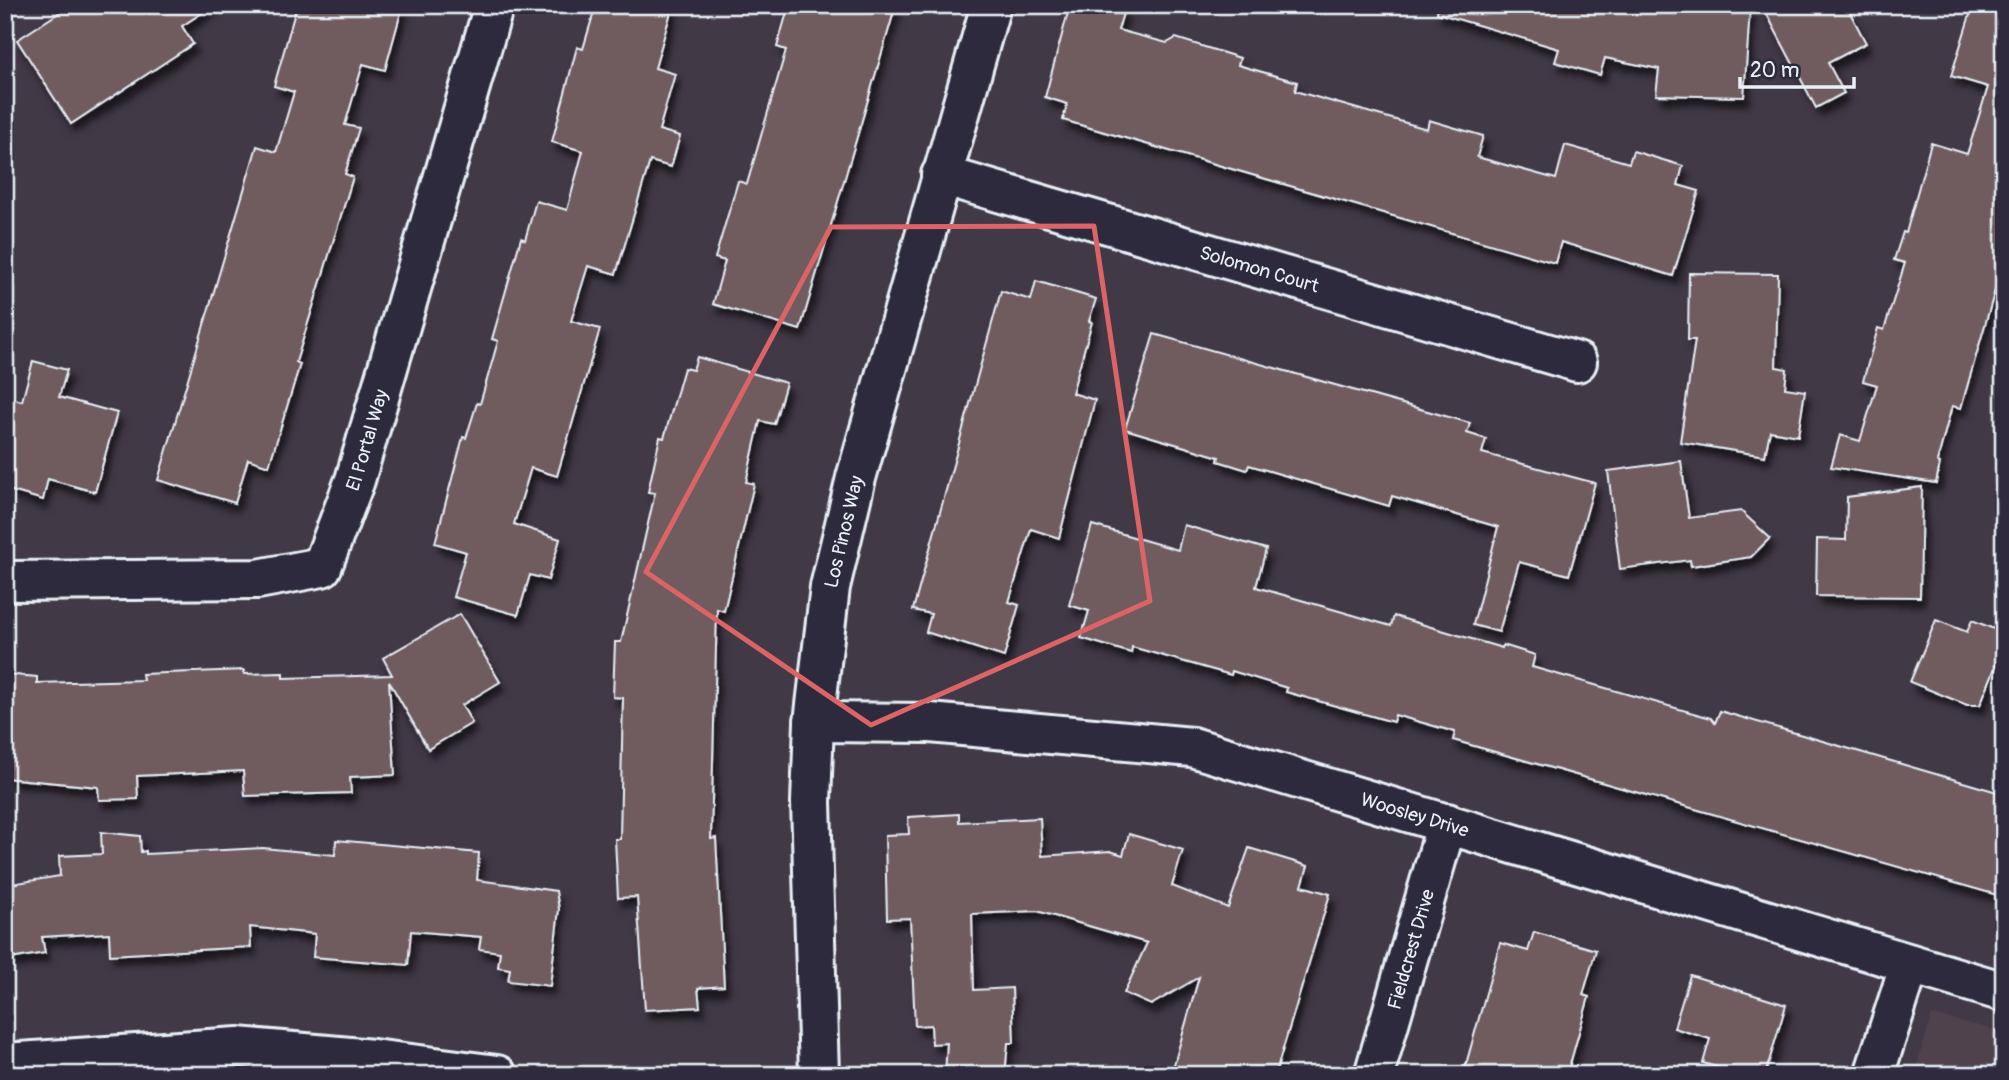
<svg xmlns="http://www.w3.org/2000/svg" width="2009" height="1080" font-family="Pangolin,sans-serif">
	<style>
		.built { fill: #50434e }
		.building { fill: #705b5e; stroke: #e8f1f8; stroke-width: 2; filter: url(#shadow) }
		.lines { fill: none; stroke-linecap: round; stroke-linejoin: round }
		.minor-casing { stroke: #e8f1f8; stroke-width: 44 }
		.minor { stroke: #2f2a3d; stroke-width: 38 }
		.marked { fill: none; stroke: #db6466; stroke-width: 5; stroke-linejoin: round }
		.labels { text-anchor: middle; stroke-width: 6; stroke-linejoin: round; paint-order: stroke }
		.street-label { font-size: 19px; fill: #e8f1f8; stroke: #2f2a3d }
	</style>
	<defs>
		<filter id="shadow"><feDropShadow dx="4.5" dy="8" stdDeviation="3.5" flood-color="#0009"/></filter>
	</defs>
	<rect width="100%" height="100%" fill="#423947"/>
	<filter id="ink" filterUnits="userSpaceOnUse"><feTurbulence type="fractalNoise" baseFrequency=".0143" numOctaves="2"/><feDisplacementMap in="SourceGraphic" scale="14" xChannelSelector="R" yChannelSelector="G"/><feConvolveMatrix kernelMatrix="1 2 1 2 8 2 1 2 1" color-interpolation-filters="sRGB"/></filter>
	<g filter="url(#ink)">
		<path class="built" d="M 1932,1015 L 2004,1032 L 2004,1075 L 1914,1075 Z"/>
		<g class="building">
			<path d="M 71,5 L 214,5 L 182,26 L 193,44 L 71,124 L 17,40 Z"/>
			<path d="M 297,5 L 403,5 L 385,70 L 363,64 L 345,125 L 359,128 L 345,174 L 353,177 L 296,362 L 300,364 L 269,466 L 248,459 L 235,503 L 158,480 L 257,146 L 276,152 L 294,92 L 274,86 Z"/>
			<path d="M 596,5 L 673,5 L 655,68 L 675,74 L 659,130 L 680,136 L 671,167 L 650,161 L 616,274 L 588,266 L 571,321 L 600,329 L 557,476 L 531,468 L 514,524 L 560,539 L 548,580 L 530,575 L 518,615 L 453,597 L 466,552 L 435,543 L 463,437 L 466,438 L 477,403 L 480,404 L 498,341 L 492,339 L 521,238 L 525,240 L 536,201 L 567,210 L 583,151 L 552,142 L 577,47 L 583,49 Z"/>
			<path d="M 789,5 L 896,5 L 800,330 L 713,304 L 725,261 L 715,258 L 738,181 L 747,184 L 786,50 L 777,47 Z"/>
			<path d="M 1070,5 L 1108,5 L 1124,10 L 1118,30 L 1167,43 L 1176,38 L 1240,58 L 1238,65 L 1297,82 L 1295,91 L 1427,129 L 1429,120 L 1483,136 L 1477,157 L 1556,179 L 1565,145 L 1629,163 L 1633,151 L 1683,166 L 1678,185 L 1699,191 L 1673,276 L 1561,242 L 1555,263 L 1063,120 L 1067,104 L 1045,97 Z"/>
			<path d="M 1438,5 L 1695,5 L 1750,9 L 1744,97 L 1656,95 L 1659,69 L 1605,58 L 1600,75 L 1555,62 L 1559,49 L 1437,13 Z"/>
			<path d="M 1762,5 L 1846,5 L 1866,43 L 1828,63 L 1844,93 L 1816,108 Z"/>
			<path d="M 1973,5 L 2004,5 L 2004,259 L 1961,408 L 1952,406 L 1937,462 L 1940,463 L 1936,483 L 1831,467 L 1840,435 L 1860,441 L 1877,385 L 1863,381 L 1878,328 L 1884,330 L 1905,263 L 1894,260 L 1903,232 L 1906,233 L 1931,143 L 1967,154 L 1988,87 L 1951,76 Z"/>
			<path d="M 1689,273 L 1778,274 L 1776,367 L 1787,369 L 1785,388 L 1805,391 L 1798,436 L 1770,431 L 1765,456 L 1680,442 L 1695,340 L 1688,340 Z"/>
			<path d="M 1036,281 L 1096,299 L 1089,321 L 1092,322 L 1072,393 L 1095,400 L 1059,538 L 1031,529 L 1009,602 L 1019,605 L 1004,657 L 926,632 L 931,614 L 913,610 L 1001,291 L 1031,300 Z"/>
			<path d="M 1154,334 L 1470,423 L 1467,433 L 1486,439 L 1482,453 L 1595,483 L 1569,575 L 1519,562 L 1499,632 L 1473,625 L 1498,527 L 1392,496 L 1389,506 L 1249,465 L 1247,470 L 1218,461 L 1219,457 L 1125,429 Z"/>
			<path d="M 697,357 L 786,383 L 774,424 L 760,421 L 746,482 L 754,484 L 724,611 L 717,609 L 711,839 L 716,838 L 724,986 L 698,988 L 700,1007 L 645,1010 L 637,897 L 618,898 L 615,839 L 620,839 L 623,698 L 613,697 L 615,642 L 621,642 L 655,493 L 648,492 L 660,437 L 664,438 L 684,368 L 693,370 Z"/>
			<path d="M 33,361 L 67,370 L 59,397 L 117,413 L 95,492 L 48,479 L 43,500 L 5,489 L 5,396 L 22,401 Z"/>
			<path d="M 1681,461 L 1689,518 L 1741,511 L 1770,538 L 1751,557 L 1691,566 L 1690,560 L 1620,569 L 1608,471 Z"/>
			<path d="M 1922,487 L 1920,597 L 1816,596 L 1817,539 L 1846,540 L 1847,497 Z"/>
			<path d="M 1092,525 L 1178,550 L 1184,525 L 1266,549 L 1256,587 L 1391,626 L 1394,616 L 1502,648 L 1503,645 L 1535,655 L 1532,667 L 1711,718 L 1715,723 L 1720,711 L 2004,794 L 2004,897 L 1453,740 L 1455,732 L 1395,715 L 1393,722 L 1286,692 L 1287,688 L 1232,671 L 1231,675 L 1132,647 L 1131,653 L 1081,638 L 1089,611 L 1069,605 Z"/>
			<path d="M 460,614 L 500,682 L 462,705 L 472,723 L 428,749 L 389,681 L 395,775 L 350,777 L 351,793 L 245,796 L 243,771 L 137,776 L 138,799 L 99,800 L 98,787 L 5,778 L 5,674 L 37,677 L 37,683 L 143,680 L 142,674 L 244,670 L 244,674 L 283,673 L 283,678 L 392,675 L 383,658 Z"/>
			<path d="M 1936,620 L 1967,632 L 1972,620 L 2004,633 L 2004,646 L 1980,705 L 1967,705 L 1910,682 Z"/>
			<path d="M 959,814 L 959,822 L 1040,818 L 1042,856 L 1110,851 L 1123,855 L 1129,834 L 1183,850 L 1172,886 L 1228,908 L 1249,848 L 1308,866 L 1302,886 L 1330,894 L 1275,1075 L 1171,1075 L 1199,977 L 1151,1005 L 1124,993 L 1147,943 L 1037,911 L 972,914 L 974,990 L 1012,988 L 1014,1043 L 1008,1043 L 1005,1075 L 945,1075 L 947,1043 L 932,1044 L 931,1025 L 915,1026 L 910,918 L 887,919 L 885,835 L 909,834 L 908,817 Z"/>
			<path d="M 101,832 L 140,836 L 141,852 L 146,851 L 146,854 L 263,848 L 335,855 L 336,840 L 479,853 L 477,880 L 556,891 L 559,909 L 550,986 L 508,981 L 510,969 L 498,967 L 500,952 L 479,949 L 481,937 L 411,931 L 408,965 L 313,957 L 315,934 L 250,927 L 251,947 L 110,955 L 109,933 L 42,937 L 45,953 L 5,960 L 5,885 L 60,876 L 59,856 L 102,854 Z"/>
			<path d="M 1534,932 L 1596,950 L 1583,995 L 1589,997 L 1567,1075 L 1463,1075 L 1500,943 L 1528,951 Z"/>
			<path d="M 1690,975 L 1786,1005 L 1765,1075 L 1744,1075 L 1703,1063 L 1710,1039 L 1674,1028 Z"/>
		</g>
		<g class="lines">
			<g class="minor-casing">
				<g id="minor">
					<path id="s1" d="M 941,175 L 1577,362"/>
					<path id="s2" d="M 5,581 L 258,579 L 322,567 L 355,480 L 494,5"/>
					<path id="s3" d="M 814,722 L 930,723 L 1192,747 L 2004,992"/>
					<path d="M 5,1063 L 238,1047 L 373,1059 L 497,1075"/>
					<path id="s4" d="M 819,1075 L 811,802 L 814,722 L 830,587 L 856,478 L 991,5"/>
					<path id="s5" d="M 1374,1075 L 1447,823"/>
					<path d="M 1874,1075 L 1910,964"/>
				</g>
			</g>
			<use href="#minor" class="minor"/>
		</g>
	</g>
	<path class="marked" d="M 1094,226 L 1150,601 L 871,725 L 646,572 L 831,227 Z"/>
	<g class="labels">
		<g class="street-label">
			<text dy="7" stroke="none"><textPath href="#s1" startOffset="332">Solomon Court</textPath></text>
			<text dy="7" stroke="none"><textPath href="#s2" startOffset="453">El Portal Way</textPath></text>
			<text dy="7" stroke="none"><textPath href="#s4" startOffset="546">Los Pinos Way</textPath></text>
			<text dy="7" stroke="none"><textPath href="#s3" startOffset="612">Woosley Drive</textPath></text>
			<text dy="7" stroke="none"><textPath href="#s5" startOffset="131">Fieldcrest Drive</textPath></text>
		</g>
	</g>
	<rect width="2009" height="1080" fill="none" stroke="#2f2a3d" stroke-width="28"/>
	<rect x="14" y="14" width="1981" height="1052" fill="none" stroke="#e8f1f8" stroke-width="2.5" filter="url(#ink)"/>
	<path d="M1740 77v10h114v-10" fill="none" stroke="#e8f1f8" stroke-width="3.5"/>
	<text x="1750" y="77" font-size="21" fill="#e8f1f8" stroke="#2f2a3d" stroke-width="5" paint-order="stroke">20 m</text>
</svg>
